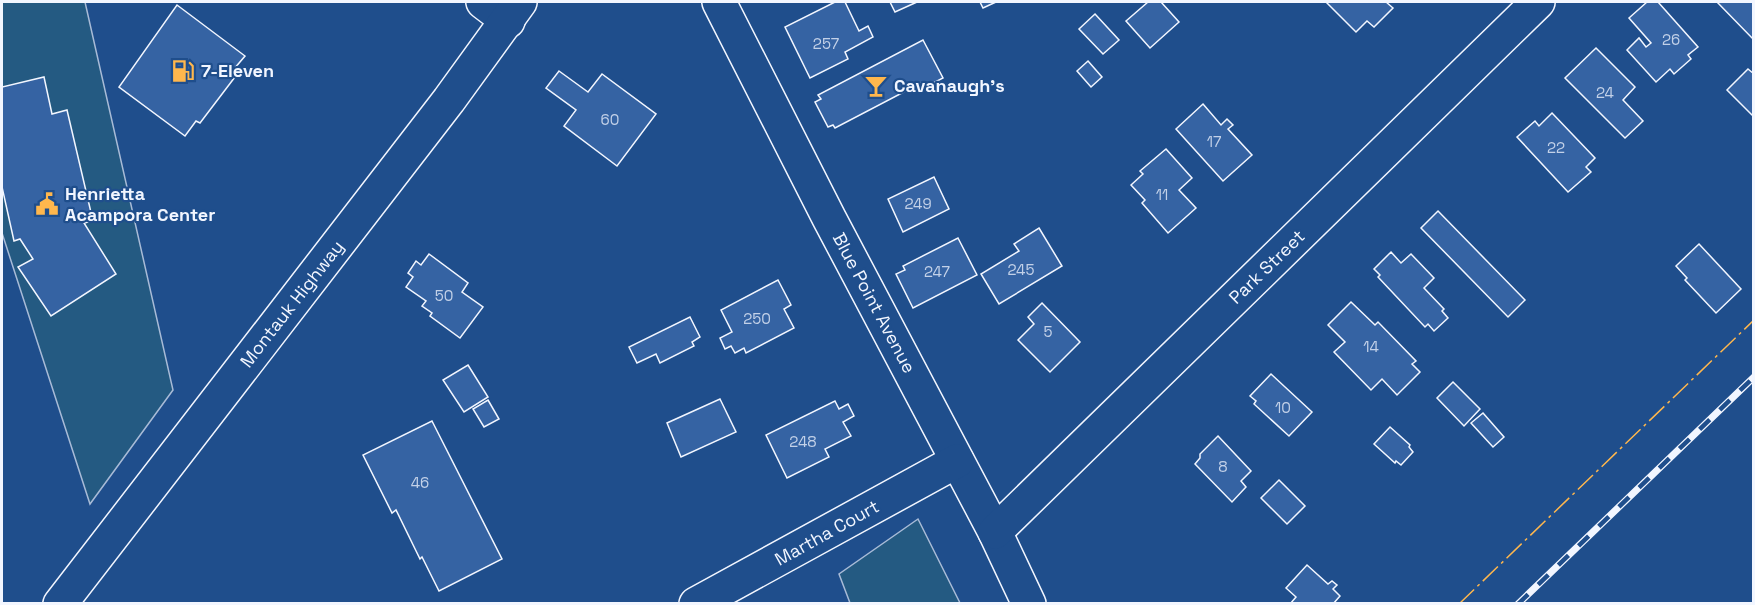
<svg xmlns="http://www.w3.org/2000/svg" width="1755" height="605" font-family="'Space Grotesk',sans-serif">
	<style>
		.green { fill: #245a82; stroke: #a8bbd7; stroke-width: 1.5 }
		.building { fill: #3563a3; stroke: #f2f6ff; stroke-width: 1.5 }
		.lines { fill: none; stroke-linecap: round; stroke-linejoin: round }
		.minor-casing { stroke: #f2f6ff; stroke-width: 36 }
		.major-casing { stroke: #f2f6ff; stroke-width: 36 }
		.minor { stroke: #1f4e8c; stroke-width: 33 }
		.major { stroke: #1f4e8c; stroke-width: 33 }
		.rail-casing { stroke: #f2f6ff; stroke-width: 7 }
		.rail { stroke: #1f4e8c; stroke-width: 4.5; stroke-dasharray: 14; stroke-linecap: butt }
		.power { stroke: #ffb74d; stroke-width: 1.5; stroke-dasharray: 21 4.5 3 4.5; stroke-linecap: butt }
		.labels { text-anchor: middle; stroke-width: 4.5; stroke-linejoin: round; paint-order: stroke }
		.number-label { font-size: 15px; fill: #c3d1e8 }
		.poi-label { font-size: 18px; font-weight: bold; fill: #f2f6ff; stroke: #1f4e8c; text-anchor: start }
		.street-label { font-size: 18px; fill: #f2f6ff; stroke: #1f4e8c }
	</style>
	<rect width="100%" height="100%" fill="#1f4e8c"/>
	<g class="green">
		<path d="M 2,2 L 85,2 L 173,390 L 90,504 L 2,233 Z"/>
		<path d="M 918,519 L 960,603 L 850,603 L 839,574 Z"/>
	</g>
	<g class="building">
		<path d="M 835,2 L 845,2 L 859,31 L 868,26 L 873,37 L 845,52 L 848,59 L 810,78 L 785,27 Z"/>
		<path d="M 890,2 L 917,2 L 895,12 Z"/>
		<path d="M 980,2 L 996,2 L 983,8 Z"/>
		<path d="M 1148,2 L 1161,2 L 1179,22 L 1150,48 L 1126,21 Z"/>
		<path d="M 1326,2 L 1386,2 L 1393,8 L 1374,27 L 1367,21 L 1356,32 Z"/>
		<path d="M 1647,2 L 1658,2 L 1698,47 L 1688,55 L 1691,59 L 1674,74 L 1670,69 L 1656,82 L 1627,50 L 1639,38 L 1646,47 L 1651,43 L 1629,18 Z"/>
		<path d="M 1717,2 L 1754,2 L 1754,38 L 1753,39 Z"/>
		<path d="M 177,5 L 245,56 L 234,69 L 238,73 L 200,123 L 196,121 L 185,136 L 119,87 Z"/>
		<path d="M 1095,14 L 1119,40 L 1103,54 L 1079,29 Z"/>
		<path d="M 923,40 L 943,78 L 924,88 L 921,83 L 835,128 L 833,125 L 828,127 L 815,102 L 821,99 L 818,95 Z"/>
		<path d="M 1596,48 L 1635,87 L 1623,100 L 1643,121 L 1625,138 L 1565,78 Z"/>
		<path d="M 1088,61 L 1102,77 L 1091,87 L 1077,71 Z"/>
		<path d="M 1748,69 L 1754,74 L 1754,117 L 1727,90 Z"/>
		<path d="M 559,71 L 588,92 L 602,74 L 656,114 L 617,166 L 564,126 L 576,110 L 546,88 Z"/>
		<path d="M 44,77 L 52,114 L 67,110 L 93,221 L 84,223 L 116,274 L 51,316 L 18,267 L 33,259 L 20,239 L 14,241 L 2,187 L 2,87 Z"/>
		<path d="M 1203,104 L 1221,125 L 1227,119 L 1233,125 L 1228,129 L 1252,155 L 1223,181 L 1176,129 Z"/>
		<path d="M 1552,113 L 1595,158 L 1586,167 L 1591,172 L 1568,192 L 1517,137 L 1535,121 L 1539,126 Z"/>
		<path d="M 1166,149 L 1192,178 L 1179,190 L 1196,208 L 1168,233 L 1142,203 L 1145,200 L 1131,185 L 1143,174 L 1140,171 Z"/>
		<path d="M 934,177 L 949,209 L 903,232 L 888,199 Z"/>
		<path d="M 1438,211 L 1525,300 L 1508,317 L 1421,228 Z"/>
		<path d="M 1039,228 L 1062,266 L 999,304 L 981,274 L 1019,251 L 1014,244 Z"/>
		<path d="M 958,238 L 977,275 L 913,308 L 896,274 L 905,270 L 903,266 Z"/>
		<path d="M 1699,244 L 1741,289 L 1716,313 L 1685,280 L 1687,278 L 1676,266 Z"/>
		<path d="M 1391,252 L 1401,263 L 1411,254 L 1434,278 L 1424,288 L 1444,309 L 1442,311 L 1448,318 L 1434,331 L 1428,324 L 1425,327 L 1378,277 L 1380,275 L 1374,269 Z"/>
		<path d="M 429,254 L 468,283 L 462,292 L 483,307 L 460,338 L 430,316 L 432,313 L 422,306 L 426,301 L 406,287 L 413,277 L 408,273 L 416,261 L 421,265 Z"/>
		<path d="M 778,280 L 791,305 L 784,309 L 794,328 L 746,353 L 744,348 L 735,353 L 731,346 L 725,349 L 720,338 L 732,332 L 721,310 Z"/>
		<path d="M 1351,302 L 1375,325 L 1378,322 L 1416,361 L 1412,364 L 1420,372 L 1397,395 L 1382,379 L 1371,390 L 1334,352 L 1345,342 L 1328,325 Z"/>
		<path d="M 1042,303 L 1080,342 L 1050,372 L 1018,340 L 1034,324 L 1028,317 Z"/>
		<path d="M 690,317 L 700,337 L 692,342 L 694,346 L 660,363 L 656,354 L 637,363 L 629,347 Z"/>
		<path d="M 468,365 L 488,397 L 464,412 L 443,380 Z"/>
		<path d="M 1271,374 L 1312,412 L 1289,436 L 1254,404 L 1256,401 L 1250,396 Z"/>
		<path d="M 1453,382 L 1480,409 L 1464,426 L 1437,398 Z"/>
		<path d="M 720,399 L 736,432 L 681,457 L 667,423 Z"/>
		<path d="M 488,400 L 499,419 L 484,427 L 473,409 Z"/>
		<path d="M 835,401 L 839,409 L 848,404 L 854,416 L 843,422 L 851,436 L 825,449 L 829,457 L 787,478 L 766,435 Z"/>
		<path d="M 1483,413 L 1504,437 L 1493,447 L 1471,423 Z"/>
		<path d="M 432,421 L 502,559 L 439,591 L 422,557 L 420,559 L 396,510 L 392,513 L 363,455 Z"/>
		<path d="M 1390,427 L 1410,445 L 1409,447 L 1413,452 L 1401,465 L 1396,461 L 1395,463 L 1374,444 Z"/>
		<path d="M 1218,436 L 1251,471 L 1241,481 L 1246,487 L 1232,502 L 1195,464 L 1200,458 L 1200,454 Z"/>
		<path d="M 1279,480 L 1305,506 L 1287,524 L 1261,498 Z"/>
		<path d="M 1307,565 L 1328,584 L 1332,581 L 1337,585 L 1333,589 L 1340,596 L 1333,604 L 1290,604 L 1296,597 L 1286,588 Z"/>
	</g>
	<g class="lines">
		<g class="minor-casing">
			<g id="minor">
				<path d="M 483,2 L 508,21"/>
				<path d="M 719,2 L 829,218 L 995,532 L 1029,604"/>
				<path d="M 995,532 L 1538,2"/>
				<path d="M 696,604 L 957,461"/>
			</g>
		</g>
		<g class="major-casing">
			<path id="major" d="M 60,604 L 449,100 L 520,2"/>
		</g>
		<use href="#minor" class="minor"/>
		<use href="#major" class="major"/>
		<g class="rail-casing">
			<path id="rail" d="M 1518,604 L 1754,377"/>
		</g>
		<use href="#rail" class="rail"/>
		<path class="power" d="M 1459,604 L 1754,320"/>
	</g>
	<defs>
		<g id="fuel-bare" transform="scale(1.8)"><path d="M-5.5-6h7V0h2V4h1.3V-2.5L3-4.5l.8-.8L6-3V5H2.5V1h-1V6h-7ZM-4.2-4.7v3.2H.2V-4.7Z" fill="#ffb74d" stroke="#1f4e8c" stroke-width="2.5" paint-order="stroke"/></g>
		<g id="bar-bare" transform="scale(1.8)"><path d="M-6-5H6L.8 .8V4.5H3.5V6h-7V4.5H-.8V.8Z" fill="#ffb74d" stroke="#1f4e8c" stroke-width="2.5" paint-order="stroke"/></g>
		<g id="civic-bare" transform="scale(1.8)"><path d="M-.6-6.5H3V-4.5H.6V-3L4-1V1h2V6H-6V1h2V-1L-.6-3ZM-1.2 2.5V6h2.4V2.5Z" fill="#ffb74d" stroke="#1f4e8c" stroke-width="2.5" paint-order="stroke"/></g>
	</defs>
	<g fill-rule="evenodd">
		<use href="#fuel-bare" x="183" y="71"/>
		<use href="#bar-bare" x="876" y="86"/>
		<use href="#civic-bare" x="47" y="204"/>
	</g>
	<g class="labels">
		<g class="number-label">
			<text x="1671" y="45">26</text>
			<text x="826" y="49">257</text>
			<text x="1605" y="98">24</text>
			<text x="610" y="125">60</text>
			<text x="1214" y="147">17</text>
			<text x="1556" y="153">22</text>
			<text x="1162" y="200">11</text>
			<text x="918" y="209">249</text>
			<text x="1021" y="275">245</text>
			<text x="937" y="277">247</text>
			<text x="444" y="301">50</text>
			<text x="757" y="324">250</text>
			<text x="1048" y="337">5</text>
			<text x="1371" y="352">14</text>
			<text x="1283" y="413">10</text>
			<text x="803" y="447">248</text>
			<text x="1223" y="472">8</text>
			<text x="420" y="488">46</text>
		</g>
		<g class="poi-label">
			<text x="201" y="77">7-Eleven</text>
			<text x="894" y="92">Cavanaugh's</text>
			<text x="65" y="200">Henrietta<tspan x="65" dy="21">Acampora Center</tspan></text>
		</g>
		<g class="street-label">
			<text transform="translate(1267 267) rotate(-44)" y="6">Park Street</text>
			<text transform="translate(874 303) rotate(62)" y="6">Blue Point Avenue</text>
			<text transform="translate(292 304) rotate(-52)" y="6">Montauk Highway</text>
			<text transform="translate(827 533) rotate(-29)" y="6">Martha Court</text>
		</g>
	</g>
	<rect width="1755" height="605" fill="none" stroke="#f2f6ff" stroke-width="6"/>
</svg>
